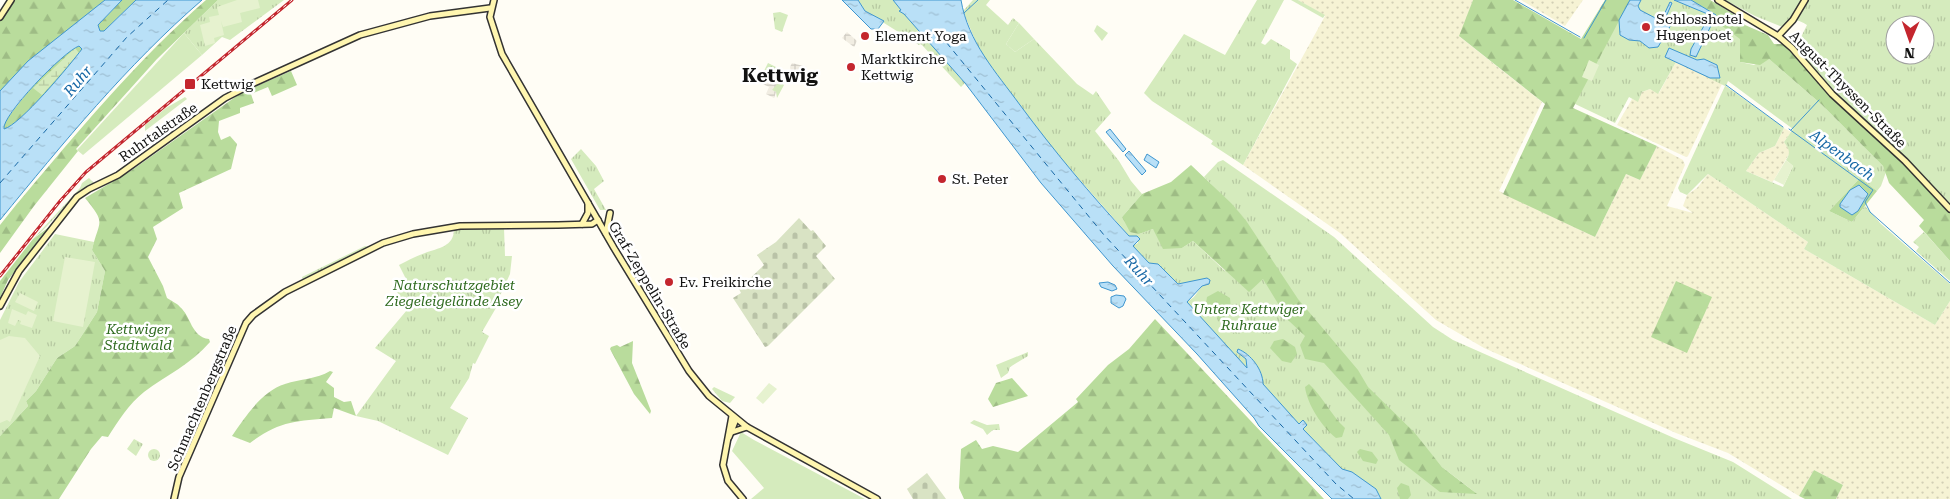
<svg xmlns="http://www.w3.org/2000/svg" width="1950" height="499" font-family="'Roboto Serif',serif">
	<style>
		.farmland { fill: url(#farmland-dots) }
		.grass { fill: url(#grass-tufts); fill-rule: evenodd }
		.forest { fill: url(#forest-firs) }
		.wetland { fill: url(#wetland-marsh) }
		.cemetery { fill: url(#cemetery-stones) }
		.garden { fill: #d5ebbd }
		.pitch { fill: #e6f2cf }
		.plaza { fill: url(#plaza-grid) }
		.water { fill: url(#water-ripples); stroke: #3f96cf; fill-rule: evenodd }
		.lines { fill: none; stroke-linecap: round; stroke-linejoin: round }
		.stream { stroke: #3f96cf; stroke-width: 1 }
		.ferry { stroke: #1768a6; stroke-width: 1; stroke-dasharray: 6 5; stroke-linecap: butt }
		.secondary-casing { stroke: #333; stroke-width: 8 }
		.secondary { stroke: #fff6b0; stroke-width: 5 }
		.rail-casing { stroke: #c4262e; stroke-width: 3 }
		.rail { stroke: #fff; stroke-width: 1; stroke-dasharray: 4; stroke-linecap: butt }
		.poi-dot { fill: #c4262e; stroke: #fff; stroke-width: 2 }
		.labels { text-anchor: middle; stroke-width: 5; stroke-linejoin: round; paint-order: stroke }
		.poi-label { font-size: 14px; fill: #111; stroke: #fff; text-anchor: start }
		.street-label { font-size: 14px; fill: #111; stroke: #fff }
		.park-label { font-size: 14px; font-style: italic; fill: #2f6b1f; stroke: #fff }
		.water-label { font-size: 15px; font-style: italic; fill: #1768a6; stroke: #fff }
		.district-label { font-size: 19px; font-weight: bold; fill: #111; stroke: #fff }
	</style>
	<defs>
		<pattern id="farmland-dots" width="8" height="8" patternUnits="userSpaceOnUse" patternTransform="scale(1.25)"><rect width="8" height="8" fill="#f6f3d4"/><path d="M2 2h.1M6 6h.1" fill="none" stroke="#d2cfb5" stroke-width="1.8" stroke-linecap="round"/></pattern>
		<pattern id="grass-tufts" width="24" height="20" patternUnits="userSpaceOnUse" patternTransform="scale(1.25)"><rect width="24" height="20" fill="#d5ebbd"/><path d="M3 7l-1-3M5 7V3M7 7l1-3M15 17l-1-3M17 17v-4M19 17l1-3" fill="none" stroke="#b6c8a1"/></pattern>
		<pattern id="forest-firs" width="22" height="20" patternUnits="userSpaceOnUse" patternTransform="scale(1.25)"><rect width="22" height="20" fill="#b9dc9c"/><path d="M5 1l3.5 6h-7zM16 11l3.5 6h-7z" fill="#9ebc85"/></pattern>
		<pattern id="wetland-marsh" width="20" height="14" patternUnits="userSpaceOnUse" patternTransform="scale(1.25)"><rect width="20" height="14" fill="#d5ebbd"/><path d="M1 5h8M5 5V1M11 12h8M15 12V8" fill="none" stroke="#b6c8a1"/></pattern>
		<pattern id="cemetery-stones" width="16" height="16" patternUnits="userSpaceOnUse" patternTransform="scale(1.25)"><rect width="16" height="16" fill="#d9e3c4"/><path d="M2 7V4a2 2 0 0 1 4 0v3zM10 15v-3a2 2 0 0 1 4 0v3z" fill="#b9c2a7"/></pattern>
		<pattern id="plaza-grid" width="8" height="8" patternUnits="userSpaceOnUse" patternTransform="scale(1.25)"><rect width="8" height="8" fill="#f1ede2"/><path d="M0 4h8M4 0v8" fill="none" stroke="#cecac1"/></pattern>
		<pattern id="water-ripples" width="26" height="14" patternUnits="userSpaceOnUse" patternTransform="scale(1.25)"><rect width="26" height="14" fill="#b9e0f7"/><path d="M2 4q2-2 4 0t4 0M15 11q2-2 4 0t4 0" fill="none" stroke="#9ebfd3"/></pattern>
	</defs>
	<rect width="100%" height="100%" fill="#fffdf5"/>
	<g class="farmland">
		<path d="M 1298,0 L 1473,0 L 1460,37 L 1542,102 L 1499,191 L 1595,237 L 1626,174 L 1640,180 L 1657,146 L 1683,160 L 1685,165 L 1667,206 L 1693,213 L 1683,206 L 1687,195 L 1697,188 L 1708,174 L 1808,242 L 1804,249 L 1935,325 L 1950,301 L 1950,499 L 1836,499 L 1843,485 L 1814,470 L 1799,496 L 1728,453 L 1676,433 L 1484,348 L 1436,320 L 1340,233 L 1243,165 L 1325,16 Z"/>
		<path d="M 1521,0 L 1583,0 L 1565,26 Z"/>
		<path d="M 1676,62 L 1722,84 L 1688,156 L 1686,157 L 1617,125 L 1632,99 L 1638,101 L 1642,92 L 1650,89 L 1659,93 Z"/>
		<path d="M 1784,128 L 1791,132 L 1784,142 L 1789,149 L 1789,154 L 1774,180 L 1772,182 L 1746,171 L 1759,153 L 1775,146 Z"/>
	</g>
	<g class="grass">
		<path d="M 218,0 L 284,0 L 230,40 L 222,37 L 202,55 L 184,33 Z"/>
		<path d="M 858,0 L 893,0 L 965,83 L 961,87 L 921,44 L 919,45 L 865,11 Z"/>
		<path d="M 973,0 L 990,0 L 986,5 L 1008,25 L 1013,18 L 1019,23 L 1006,44 L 1015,52 L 1034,39 L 1077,84 L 1093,95 L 1096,91 L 1111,113 L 1095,131 L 1119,161 L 1131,181 L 1142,194 L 1122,217 L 1139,234 L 1153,229 L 1182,248 L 1193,241 L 1225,271 L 1245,219 L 1204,177 L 1218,162 L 1223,160 L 1334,237 L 1433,327 L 1453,340 L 1674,438 L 1733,462 L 1792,499 L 1368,499 L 1352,485 L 1187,302 L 1194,297 L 1202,286 L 1208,284 L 1178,284 L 1149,263 L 1132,246 L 1138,243 L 1137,236 L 1129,236 L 1044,139 L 980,52 L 963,11 ZM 1404,422 L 1442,467 L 1476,493 L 1437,465 Z"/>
		<path d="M 1257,0 L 1284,0 L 1261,43 L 1265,45 L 1271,39 L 1290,50 L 1290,59 L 1297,64 L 1243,165 L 1211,144 L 1213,141 L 1152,101 L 1144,93 L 1184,34 L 1225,55 Z"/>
		<path d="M 1291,0 L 1298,0 L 1325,15 L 1323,18 Z"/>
		<path d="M 1605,0 L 1710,0 L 1738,17 L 1745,25 L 1740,39 L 1740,62 L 1754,65 L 1768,58 L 1821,104 L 1883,166 L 1886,172 L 1881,186 L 1877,191 L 1860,178 L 1829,211 L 1852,222 L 1865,206 L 1881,224 L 1950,284 L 1950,301 L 1935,325 L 1804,249 L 1808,242 L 1708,174 L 1687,195 L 1680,192 L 1678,188 L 1725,86 L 1676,62 L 1658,94 L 1650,89 L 1642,92 L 1638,102 L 1629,97 L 1615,123 L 1552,93 ZM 1728,81 L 1793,129 L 1784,142 C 1789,149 1791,152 1786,160 L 1793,166 L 1783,187 L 1746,171 L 1759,153 L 1775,146 L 1784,128 L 1726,86 Z"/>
		<path d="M 1725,0 L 1950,0 L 1950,205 C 1899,152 1843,102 1793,48 L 1800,39 L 1807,25 C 1796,18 1794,19 1785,28 L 1755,16 ZM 1895,25 L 1925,25 L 1925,55 L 1895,55 Z"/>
		<path d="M 780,12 L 788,15 L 782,32 L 775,29 L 773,13 Z"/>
		<path d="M 1097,25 L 1108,33 L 1102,41 L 1094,31 Z"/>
		<path d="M 768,63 L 780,69 L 784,77 L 774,78 L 763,73 Z"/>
		<path d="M 779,81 L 784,85 L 777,98 L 776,92 L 771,90 Z"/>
		<path d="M 185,97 L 187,99 L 145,131 L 145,125 L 166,108 Z"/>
		<path d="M 581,149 L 596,166 L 604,181 L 594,189 L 606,210 L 600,210 L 571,159 Z"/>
		<path d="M 89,178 L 96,185 C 69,195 55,222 33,239 L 80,188 L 82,183 Z"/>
		<path d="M 504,228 L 505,256 L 512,256 L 510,274 L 498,300 L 500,301 L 482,332 L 489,336 L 475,364 L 473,363 L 469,378 L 450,408 L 468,418 L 448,455 L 378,421 L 356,416 L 396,361 L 375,348 L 407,310 L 397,292 L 409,285 L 399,265 C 407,261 416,256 425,253 C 438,248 454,247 454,229 Z"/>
		<path d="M 1924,232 L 1950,261 L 1950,281 L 1916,251 L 1919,247 L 1913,242 Z"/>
		<path d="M 55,234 L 94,242 L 92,250 L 105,271 L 97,312 L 75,346 L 57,358 L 36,391 L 26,401 L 28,406 L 0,436 L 0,320 L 19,282 Z"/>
		<path d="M 365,246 L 370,247 L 303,281 L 302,277 Z"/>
		<path d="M 1028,352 L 1028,356 L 1010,367 L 1008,373 L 1001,378 L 996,365 Z"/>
		<path d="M 714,387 L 735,397 L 730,403 L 722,401 L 712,389 Z"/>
		<path d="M 974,420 L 987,425 L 999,424 L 1000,430 L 993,430 L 987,435 L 983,429 L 970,423 Z"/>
		<path d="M 134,439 L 143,444 L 136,456 L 127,449 Z"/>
		<circle cx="154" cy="455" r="6"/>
	</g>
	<g class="forest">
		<path d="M 13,0 L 105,0 L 0,91 L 0,21 Z"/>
		<path d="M 122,0 L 136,0 L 104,31 L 100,31 L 98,25 Z"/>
		<path d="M 206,0 L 218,0 L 157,59 L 76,149 L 78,151 L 34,206 L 0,253 L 0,225 L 16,205 C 76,134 136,61 206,0 Z"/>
		<path d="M 1473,0 L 1513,0 L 1581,39 L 1605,0 L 1630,0 L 1573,108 L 1657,146 L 1640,180 L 1626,174 L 1595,237 L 1503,194 L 1545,104 L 1459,36 Z"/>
		<path d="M 1691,0 L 1710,0 L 1738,17 L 1745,25 L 1768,35 L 1774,44 L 1783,44 L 1791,49 L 1832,97 L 1904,163 L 1950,212 L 1950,261 L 1919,226 L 1924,220 L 1889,183 L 1883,166 L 1821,104 L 1769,59 L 1760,65 L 1740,62 L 1740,39 L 1714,20 L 1716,15 Z"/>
		<path d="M 79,46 L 83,49 C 70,66 22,124 4,130 L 3,125 C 15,106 58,53 79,46 Z"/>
		<path d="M 291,71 L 297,85 L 272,96 L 268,87 L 251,94 L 254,103 L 240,108 L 240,113 L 219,121 L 218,132 L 221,140 L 230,136 L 237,144 L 231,169 L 179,193 L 183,208 L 153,227 L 157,239 L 148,257 L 163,286 L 167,298 C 171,301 177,303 180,307 C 191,316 191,337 209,339 L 210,342 C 191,364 167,375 144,392 C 129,404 118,421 108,437 L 102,436 L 91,449 L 59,499 L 0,499 L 0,436 L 28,406 L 26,401 L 36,391 L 57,358 L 75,346 L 97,312 L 105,271 L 92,250 C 99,219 107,225 85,198 L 132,170 L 241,93 Z"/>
		<path d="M 1191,165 L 1231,203 L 1245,219 L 1298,299 L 1358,370 L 1368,387 L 1414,432 L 1442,467 L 1477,494 L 1440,492 L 1399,460 L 1389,435 L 1324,363 L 1305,359 L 1300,345 L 1305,336 L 1288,320 L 1263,279 L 1249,292 L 1193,241 L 1182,248 L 1163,249 L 1153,229 L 1139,234 L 1130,232 L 1122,217 L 1142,194 L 1171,182 Z"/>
		<path d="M 1860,178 L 1877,191 L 1852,222 L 1829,211 Z"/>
		<path d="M 49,227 L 8,280 L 0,298 L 0,281 L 33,239 Z"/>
		<path d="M 1676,281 L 1712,297 L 1687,353 L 1651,337 Z"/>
		<path d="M 1218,291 L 1230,298 L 1231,309 L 1226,319 L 1220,321 L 1206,303 L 1207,297 Z"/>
		<path d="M 1155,319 L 1324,499 L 964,499 L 959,488 L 961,449 L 976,440 L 982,449 L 993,446 L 1018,452 L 1078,402 L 1076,399 L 1108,365 L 1129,349 Z"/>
		<path d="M 1283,339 L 1295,347 L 1297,354 L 1291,363 L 1282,361 L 1270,348 L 1274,341 Z"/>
		<path d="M 633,341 L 632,363 L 651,411 L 650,414 L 634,394 L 610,349 L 611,347 L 617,345 L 620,347 Z"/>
		<path d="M 330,371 L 333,372 L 326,382 L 334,388 L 334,397 L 344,402 L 351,401 L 356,416 L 334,408 L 332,418 C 296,421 279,421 250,443 L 232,436 C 245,417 262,391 285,384 C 300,379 317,379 330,371 Z"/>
		<path d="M 1012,378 L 1028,396 L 993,407 L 988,399 L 996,383 Z"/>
		<path d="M 1309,384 C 1323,397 1331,415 1345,428 L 1342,437 L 1336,438 C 1322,427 1307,404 1305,387 Z"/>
		<path d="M 1360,449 L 1372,452 L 1378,460 L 1376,464 L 1363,461 L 1357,452 Z"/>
		<path d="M 1814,470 L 1843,485 L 1836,499 L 1805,499 L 1799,496 Z"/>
		<path d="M 1401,483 L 1409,486 L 1411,495 L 1408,499 L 1400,499 L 1397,488 Z"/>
	</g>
	<path class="wetland" d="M 75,48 L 79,53 L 42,95 L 33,88 Z"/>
	<g class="cemetery">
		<path d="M 799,218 L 811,231 L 813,230 L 826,246 L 816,256 L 835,279 L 768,346 L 765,347 L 733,298 L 741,293 L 739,289 L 764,265 L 757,255 L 776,242 Z"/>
		<path d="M 927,473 L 946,499 L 913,499 L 907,489 Z"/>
	</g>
	<g class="garden">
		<path d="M 1019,23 L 1034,39 L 1015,52 L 1006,44 Z"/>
		<path d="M 184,33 L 202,55 L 83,155 L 77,150 Z"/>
		<path d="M 741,432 L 754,440 L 865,499 L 751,499 L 764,488 L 732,451 Z"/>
	</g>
	<g class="pitch">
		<path d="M 237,0 L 258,0 L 260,8 L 240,13 L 242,22 L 223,27 L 221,21 L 224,35 L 214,38 L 215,43 L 205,46 L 200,25 L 210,22 L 209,17 L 219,15 L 217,7 Z"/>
		<path d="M 1589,60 L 1599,65 L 1592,81 L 1582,77 Z"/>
		<path d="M 1786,160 L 1793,166 L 1784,185 L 1774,180 Z"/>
		<path d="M 65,257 L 95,262 L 83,327 L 53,321 Z"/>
		<path d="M 20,293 L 38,302 L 34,311 L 15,302 Z"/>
		<path d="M 12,309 L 26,315 L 28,311 L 37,315 L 32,328 L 20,324 L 21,321 L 18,320 L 15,326 L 8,323 Z"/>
		<path d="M 9,336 L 25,338 L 40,356 L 10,422 L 7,420 L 0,423 L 0,340 Z"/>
		<path d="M 769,383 L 777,389 L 763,404 L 756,398 Z"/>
	</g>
	<g class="plaza">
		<path d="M 847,32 L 857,41 L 854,47 L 842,38 Z"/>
		<path d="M 792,63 L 807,67 L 798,83 L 793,80 L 790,67 Z"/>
		<path d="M 762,70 L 763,73 L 774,78 L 775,75 L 784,77 L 783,84 L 779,82 L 772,90 L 776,92 L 774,98 L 766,94 L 769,87 L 757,81 Z"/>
		<path d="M 234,330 L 238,336 L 234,344 L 221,337 Z"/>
	</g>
	<g class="water">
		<path d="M 105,0 L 122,0 L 98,25 L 100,31 L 104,31 L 136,0 L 202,0 C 127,65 63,143 0,220 L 0,91 L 28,61 ZM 79,46 L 82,49 C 70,65 20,125 4,129 C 1,116 64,51 79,46 Z"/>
		<path d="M 842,0 L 858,0 L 865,11 L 884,21 L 878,29 L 871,29 Z"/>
		<path d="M 893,0 L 961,0 C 968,42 996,72 1020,105 C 1054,151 1090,194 1129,236 L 1137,236 L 1140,239 L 1133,246 L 1149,263 L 1158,264 L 1178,284 L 1207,278 L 1210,280 L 1209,284 L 1202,286 L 1187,302 L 1247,368 L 1246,359 L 1237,352 L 1238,349 C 1251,354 1263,370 1263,384 L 1299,424 L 1303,420 L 1307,425 L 1303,429 L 1342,469 L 1352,472 L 1376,489 L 1381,499 L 1332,499 L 1259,426 L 1254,418 L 1197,354 L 1113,266 L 1041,183 L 965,83 L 904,14 L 899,11 L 901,10 Z"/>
		<path d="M 1630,0 L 1641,0 L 1638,6 L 1640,10 L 1661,21 L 1670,2 L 1672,3 L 1665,19 L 1672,23 L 1658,47 L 1649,48 L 1640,41 L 1629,40 L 1620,35 L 1619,20 Z"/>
		<path d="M 1674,0 L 1691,0 L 1716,15 L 1696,57 L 1690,55 L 1691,49 L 1710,15 Z"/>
		<path d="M 1669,48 L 1697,60 L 1704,59 L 1717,65 L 1720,78 L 1710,78 L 1665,57 Z"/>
		<path d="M 1110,129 L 1126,149 L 1123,152 L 1106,132 Z"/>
		<path d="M 1129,151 L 1146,171 L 1142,175 L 1125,155 Z"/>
		<path d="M 1147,154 L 1159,162 L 1156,168 L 1144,160 Z"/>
		<path d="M 1859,185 L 1868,194 L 1858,211 L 1852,215 L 1840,207 L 1840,204 L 1850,190 Z"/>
		<path d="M 1108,282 L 1115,285 L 1117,289 L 1112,291 L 1101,287 L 1099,283 Z"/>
		<path d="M 1116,295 L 1124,296 L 1126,299 L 1123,306 L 1119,308 L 1111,303 L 1111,297 Z"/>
	</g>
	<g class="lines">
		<g class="stream">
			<path d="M 1515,0 L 1580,37"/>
			<path d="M 964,13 L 978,0"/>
			<path d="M 1584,38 L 1606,0"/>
			<path d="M 1726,85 L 1783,127"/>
			<path d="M 1789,129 L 1873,190 L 1865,202 L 1870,212 L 1950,283"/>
			<path d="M 1791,130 L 1819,100"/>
		</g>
		<g class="ferry">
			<path d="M 926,35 L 946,42 L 1104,235 L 1336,484 L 1354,499"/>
			<path d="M 0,183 L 127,37 L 168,0"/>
		</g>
		<g class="secondary-casing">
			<g id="secondary">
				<path d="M 494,0 L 490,17 L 502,54 L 614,248 L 689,371 L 709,396 L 747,427 L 877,499"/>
				<path d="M 1718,0 L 1778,36 L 1792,48 L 1832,94 L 1905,161 L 1950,209"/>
				<path d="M 0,17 L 11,0"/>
				<path d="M 1778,36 L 1793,20 L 1805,0"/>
				<path d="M 582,224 L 588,213 L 588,203"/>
				<path d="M 606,233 L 610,213"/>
				<path d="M 0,306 L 19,271 L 77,197 L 89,189 L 118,175 L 225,98 L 254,83 L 360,35 L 430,16 L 490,8"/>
				<path d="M 732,416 L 723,465 L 728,481 L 743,499"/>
				<path d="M 732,432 L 747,427"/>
				<path d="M 729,437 L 736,419"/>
				<path d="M 174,499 L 179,477 L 246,323 L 253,315 L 285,292 L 383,243 L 413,234 L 460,226 L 558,225 L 592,224 L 598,220"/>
			</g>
		</g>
		<use href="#secondary" class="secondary"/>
		<g class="rail-casing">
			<path id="rail" d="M 0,276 L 60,201 L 86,172 L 292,0"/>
		</g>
		<use href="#rail" class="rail"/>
	</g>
	<g class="poi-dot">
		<circle cx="1646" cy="27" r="5"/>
		<circle cx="865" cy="36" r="5"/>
		<circle cx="851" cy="67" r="5"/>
		<rect x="184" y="78" width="12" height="12" rx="2.5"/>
		<circle cx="942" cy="179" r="5"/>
		<circle cx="669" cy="282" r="5"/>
	</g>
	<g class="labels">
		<g class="poi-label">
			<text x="1656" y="24">Schlosshotel<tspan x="1656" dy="16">Hugenpoet</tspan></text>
			<text x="875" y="41">Element Yoga</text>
			<text x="861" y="64">Marktkirche<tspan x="861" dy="16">Kettwig</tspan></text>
			<text x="201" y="89">Kettwig</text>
			<text x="952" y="184">St. Peter</text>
			<text x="679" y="287">Ev. Freikirche</text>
		</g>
		<g class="street-label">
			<text transform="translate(1848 89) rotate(45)" y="5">August-Thyssen-Straße</text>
			<text transform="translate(158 132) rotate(-35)" y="5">Ruhrtalstraße</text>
			<text transform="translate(650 285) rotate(59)" y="5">Graf-Zeppelin-Straße</text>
			<text transform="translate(202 398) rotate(-67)" y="5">Schmachtenbergstraße</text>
		</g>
		<g class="park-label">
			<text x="454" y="290">Naturschutzgebiet<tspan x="454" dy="16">Ziegeleigelände Asey</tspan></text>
			<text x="1249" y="314">Untere Kettwiger<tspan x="1249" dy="16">Ruhraue</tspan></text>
			<text x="138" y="334">Kettwiger<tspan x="138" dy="16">Stadtwald</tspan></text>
		</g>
		<g class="water-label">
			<text transform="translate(78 81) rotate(-50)" y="5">Ruhr</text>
			<text transform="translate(1842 155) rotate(36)" y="5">Alpenbach</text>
			<text transform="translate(1139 271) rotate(48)" y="5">Ruhr</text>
		</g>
		<g class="district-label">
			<text x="780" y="82">Kettwig</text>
		</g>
	</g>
	<g transform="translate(1910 40) rotate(182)"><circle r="24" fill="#ffffff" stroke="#a0a0a0"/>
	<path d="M0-4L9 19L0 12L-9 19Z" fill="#c4262e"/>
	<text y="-8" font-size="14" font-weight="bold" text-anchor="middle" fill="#111111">N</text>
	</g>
</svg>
